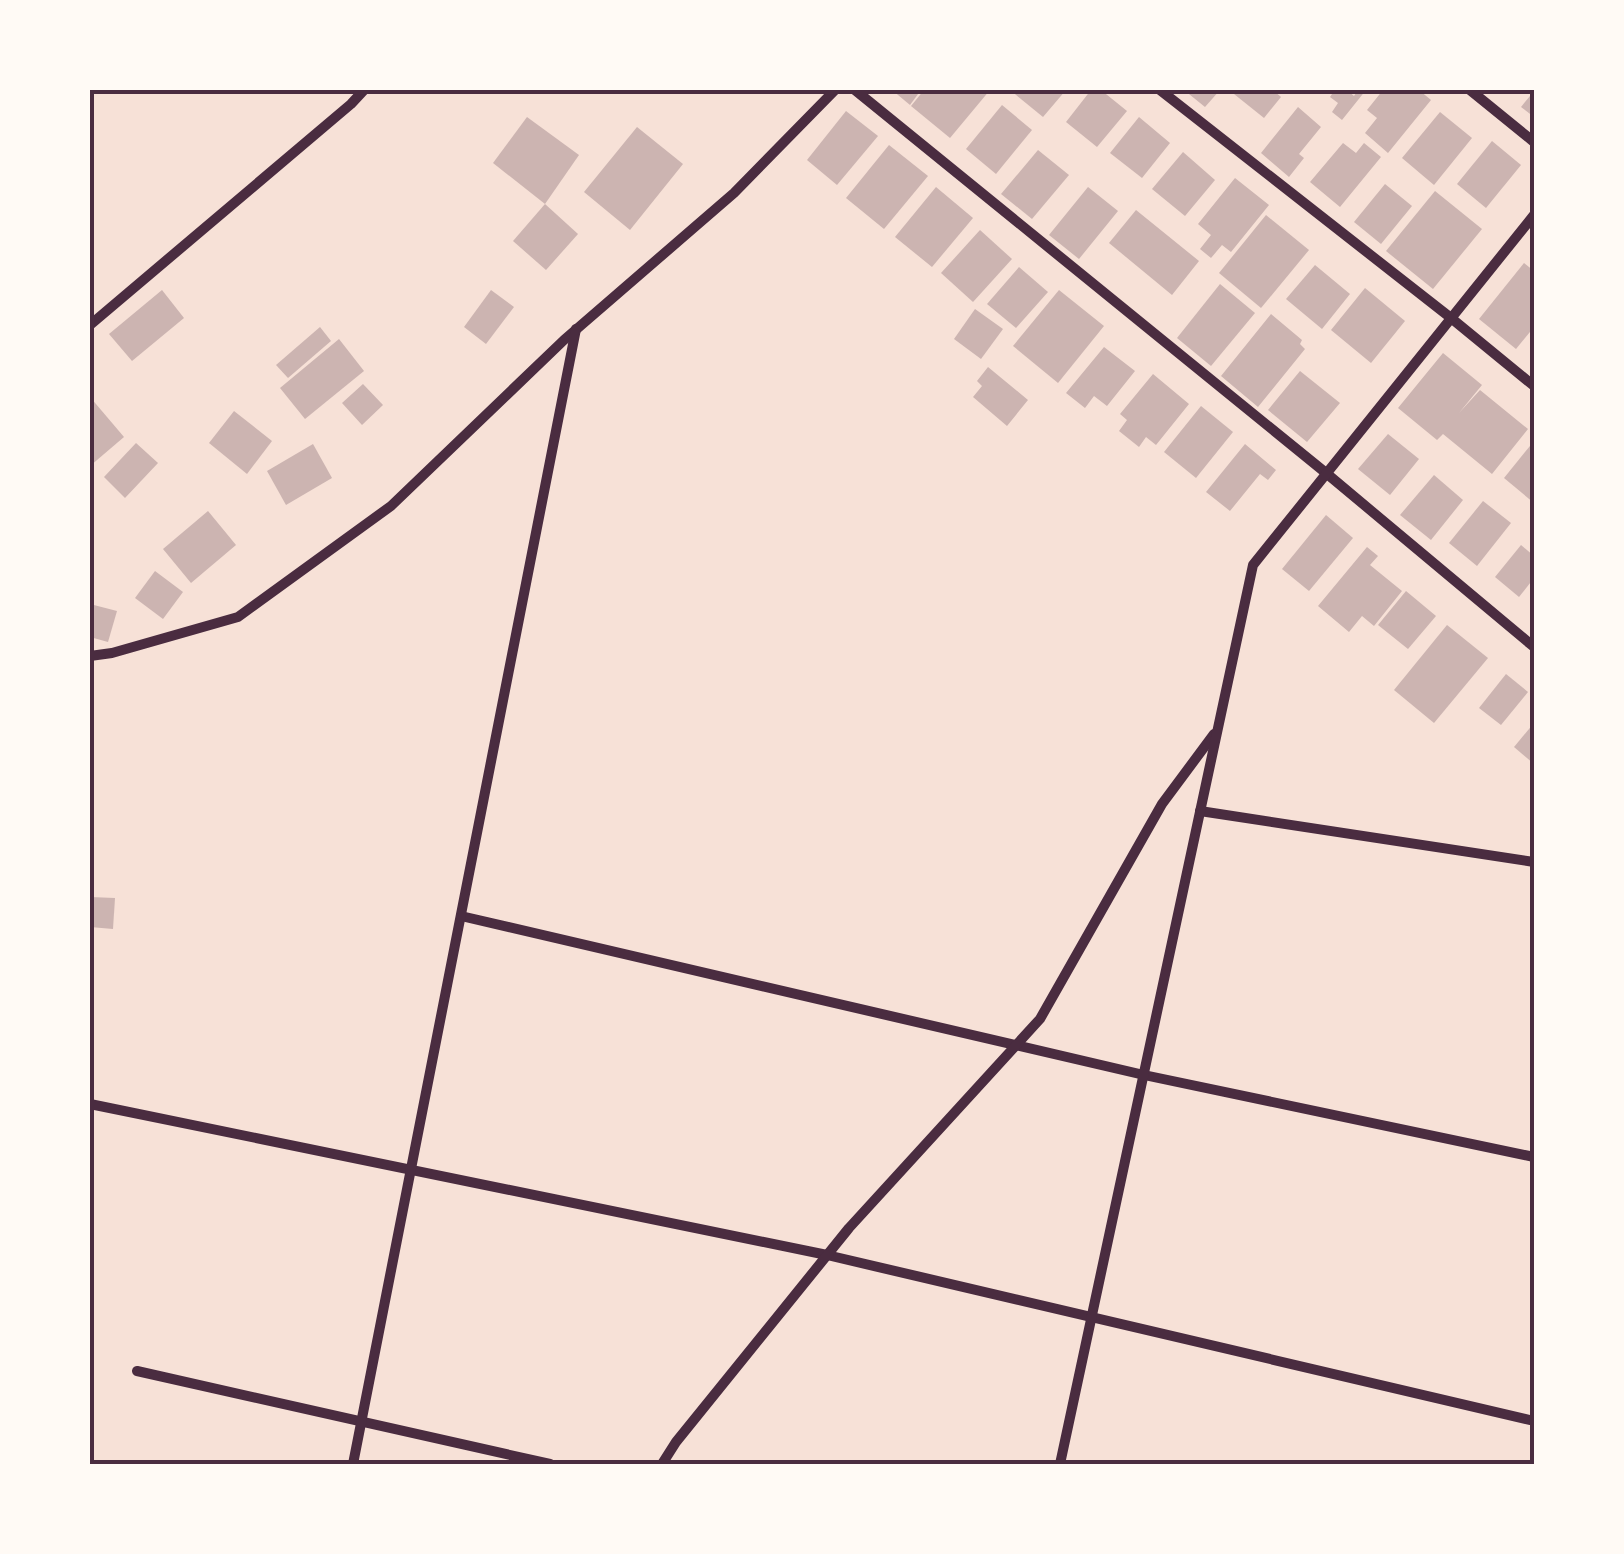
<svg xmlns="http://www.w3.org/2000/svg" width="1624" height="1554" font-family="Montserrat,sans-serif">
	<style>
		.building { fill: #ccb4b1 }
		.lines { fill: none; stroke-linecap: round; stroke-linejoin: round }
		.minor { stroke: #4a2c40; stroke-width: 10 }
		.neatline { fill: none; stroke: #4a2c40; stroke-width: 4 }
	</style>
	<rect width="100%" height="100%" fill="#f7e1d7"/>
	<g class="building">
		<path d="M 892,90 L 921,90 L 910,105 Z"/>
		<path d="M 924,90 L 990,90 L 950,138 L 911,106 Z"/>
		<path d="M 1010,90 L 1066,90 L 1043,117 Z"/>
		<path d="M 1091,90 L 1101,90 L 1127,111 L 1097,147 L 1066,122 Z"/>
		<path d="M 1184,90 L 1220,90 L 1205,107 Z"/>
		<path d="M 1237,90 L 1273,90 L 1281,97 L 1264,118 L 1234,94 Z"/>
		<path d="M 1341,90 L 1347,90 L 1354,96 L 1358,90 L 1366,90 L 1342,120 L 1332,112 L 1338,103 L 1330,97 L 1334,91 L 1338,94 Z"/>
		<path d="M 1383,90 L 1419,90 L 1431,100 L 1388,153 L 1365,133 L 1377,118 L 1367,110 Z"/>
		<path d="M 1534,91 L 1534,117 L 1521,107 Z"/>
		<path d="M 1002,105 L 1032,130 L 996,174 L 966,149 Z"/>
		<path d="M 1298,107 L 1321,127 L 1299,154 L 1304,158 L 1289,177 L 1261,153 Z"/>
		<path d="M 846,111 L 878,136 L 837,185 L 807,160 Z"/>
		<path d="M 1440,112 L 1472,138 L 1434,185 L 1402,158 Z"/>
		<path d="M 527,117 L 579,155 L 545,204 L 493,163 Z"/>
		<path d="M 1139,117 L 1170,143 L 1142,178 L 1110,153 Z"/>
		<path d="M 637,127 L 683,164 L 630,230 L 584,192 Z"/>
		<path d="M 1492,141 L 1521,165 L 1486,208 L 1457,184 Z"/>
		<path d="M 1343,143 L 1356,153 L 1364,143 L 1381,157 L 1340,207 L 1310,182 Z"/>
		<path d="M 889,145 L 928,176 L 884,229 L 846,198 Z"/>
		<path d="M 1038,150 L 1069,175 L 1032,219 L 1001,194 Z"/>
		<path d="M 1183,152 L 1215,180 L 1185,216 L 1152,189 Z"/>
		<path d="M 1235,178 L 1269,205 L 1231,252 L 1222,245 L 1211,258 L 1200,249 L 1211,235 L 1198,224 Z"/>
		<path d="M 1385,184 L 1412,206 L 1381,244 L 1354,222 Z"/>
		<path d="M 936,187 L 973,218 L 932,267 L 895,237 Z"/>
		<path d="M 1088,187 L 1118,211 L 1079,259 L 1049,235 Z"/>
		<path d="M 1435,191 L 1482,229 L 1433,289 L 1386,251 Z"/>
		<path d="M 545,204 L 578,234 L 546,270 L 513,241 Z"/>
		<path d="M 1136,210 L 1199,261 L 1172,295 L 1109,243 Z"/>
		<path d="M 1266,215 L 1309,250 L 1261,308 L 1219,273 Z"/>
		<path d="M 980,230 L 1012,259 L 973,302 L 941,273 Z"/>
		<path d="M 1524,263 L 1534,271 L 1534,327 L 1516,349 L 1479,319 Z"/>
		<path d="M 1315,265 L 1350,294 L 1322,329 L 1286,299 Z"/>
		<path d="M 1019,267 L 1048,292 L 1016,328 L 987,304 Z"/>
		<path d="M 1220,284 L 1255,313 L 1211,366 L 1177,338 Z"/>
		<path d="M 1365,288 L 1405,321 L 1371,363 L 1331,330 Z"/>
		<path d="M 162,290 L 184,318 L 132,361 L 109,334 Z"/>
		<path d="M 491,290 L 514,307 L 486,344 L 464,327 Z"/>
		<path d="M 1059,290 L 1104,326 L 1058,383 L 1013,346 Z"/>
		<path d="M 975,309 L 1003,329 L 981,359 L 954,339 Z"/>
		<path d="M 1271,314 L 1302,340 L 1300,344 L 1305,349 L 1258,407 L 1221,376 Z"/>
		<path d="M 320,327 L 331,341 L 288,378 L 276,365 Z"/>
		<path d="M 339,339 L 364,371 L 305,419 L 280,388 Z"/>
		<path d="M 1104,347 L 1135,371 L 1107,406 L 1094,396 L 1085,408 L 1066,393 Z"/>
		<path d="M 1443,353 L 1482,385 L 1459,413 L 1480,390 L 1528,429 L 1492,474 L 1443,434 L 1437,440 L 1398,408 Z"/>
		<path d="M 988,367 L 1028,400 L 1007,426 L 973,397 L 982,386 L 977,381 Z"/>
		<path d="M 1300,371 L 1340,403 L 1307,442 L 1268,410 Z"/>
		<path d="M 1153,374 L 1189,404 L 1156,445 L 1146,437 L 1139,447 L 1119,431 L 1127,420 L 1120,414 Z"/>
		<path d="M 363,384 L 383,405 L 362,425 L 342,403 Z"/>
		<path d="M 90,397 L 124,437 L 90,466 Z"/>
		<path d="M 1201,406 L 1233,432 L 1196,478 L 1164,452 Z"/>
		<path d="M 234,411 L 272,441 L 247,474 L 209,443 Z"/>
		<path d="M 1388,434 L 1419,459 L 1390,495 L 1358,469 Z"/>
		<path d="M 1534,441 L 1534,503 L 1504,478 Z"/>
		<path d="M 136,443 L 158,463 L 125,498 L 104,477 Z"/>
		<path d="M 313,444 L 332,478 L 286,505 L 267,471 Z"/>
		<path d="M 1245,444 L 1276,470 L 1268,480 L 1260,474 L 1230,511 L 1206,492 Z"/>
		<path d="M 1434,475 L 1463,500 L 1431,540 L 1400,515 Z"/>
		<path d="M 1483,501 L 1511,523 L 1477,566 L 1449,543 Z"/>
		<path d="M 208,511 L 236,545 L 191,583 L 163,549 Z"/>
		<path d="M 1326,515 L 1353,538 L 1309,591 L 1282,569 Z"/>
		<path d="M 1521,545 L 1534,556 L 1534,578 L 1519,597 L 1495,577 Z"/>
		<path d="M 1367,547 L 1378,556 L 1370,565 L 1402,591 L 1374,626 L 1362,616 L 1349,632 L 1318,606 Z"/>
		<path d="M 155,571 L 183,592 L 163,619 L 135,598 Z"/>
		<path d="M 1406,591 L 1436,616 L 1408,649 L 1378,625 Z"/>
		<path d="M 90,604 L 117,611 L 108,642 L 90,637 Z"/>
		<path d="M 1447,625 L 1488,658 L 1434,723 L 1394,690 Z"/>
		<path d="M 1506,674 L 1528,692 L 1501,725 L 1479,708 Z"/>
		<path d="M 1534,723 L 1534,764 L 1514,747 Z"/>
		<path d="M 90,897 L 115,898 L 113,929 L 90,927 Z"/>
	</g>
	<g class="lines">
		<g class="minor">
			<path d="M 855,90 L 1326,473 L 1534,647"/>
			<path d="M 1160,90 L 1451,318 L 1534,386"/>
			<path d="M 1470,90 L 1534,142"/>
			<path d="M 90,325 L 351,104 L 364,90"/>
			<path d="M 90,656 L 112,653 L 238,617 L 391,506 L 564,340 L 734,193 L 835,90"/>
			<path d="M 1200,811 L 1534,862"/>
			<path d="M 461,916 L 1144,1075 L 1534,1157"/>
			<path d="M 90,1104 L 827,1255 L 1534,1421"/>
			<path d="M 137,1371 L 550,1464"/>
			<path d="M 353,1464 L 576,329"/>
			<path d="M 662,1464 L 676,1442 L 849,1228 L 1040,1019 L 1162,804 L 1214,734"/>
			<path d="M 1060,1464 L 1253,565 L 1534,215"/>
		</g>
	</g>
	<rect width="1624" height="1554" fill="none" stroke="#fffaf5" stroke-width="185"/>
	<rect x="92" y="92" width="1440" height="1370" class="neatline"/>
</svg>
